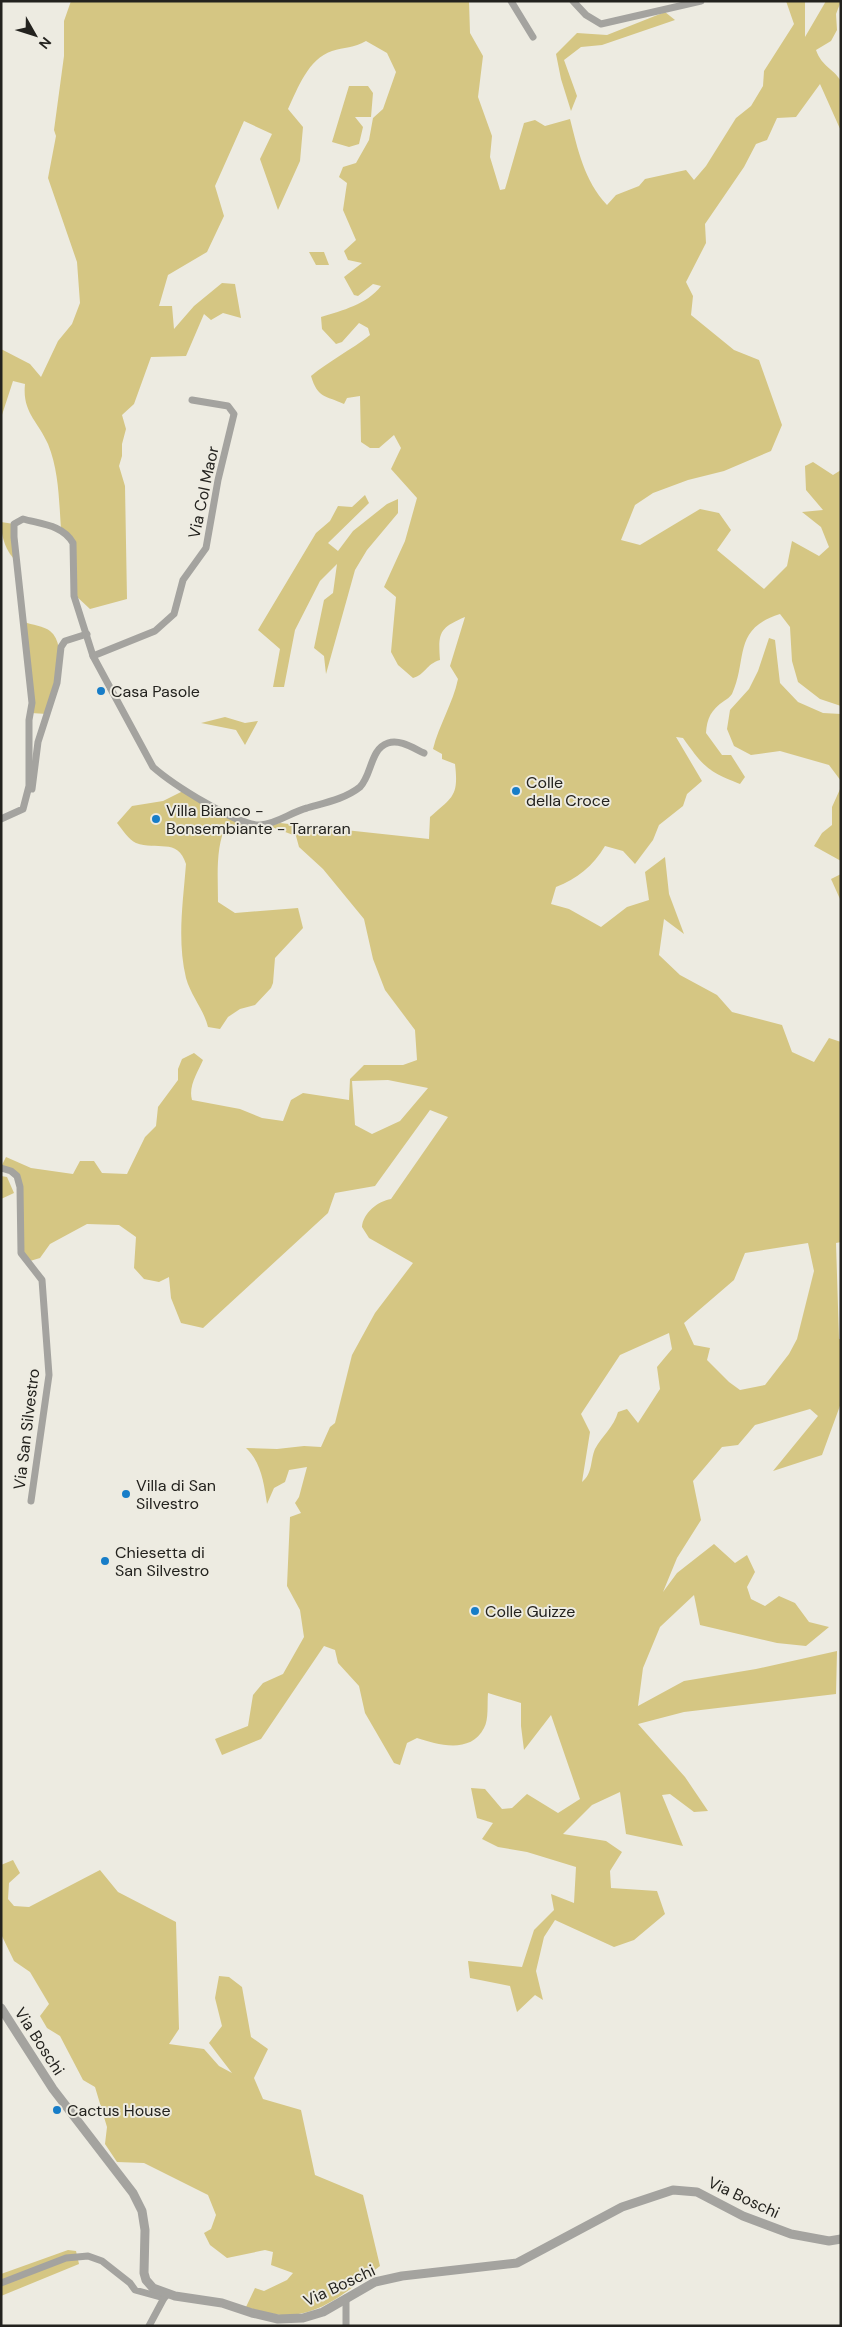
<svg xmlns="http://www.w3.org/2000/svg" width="842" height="2327" font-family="'DM Sans',sans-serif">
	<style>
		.green { fill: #d5c683; fill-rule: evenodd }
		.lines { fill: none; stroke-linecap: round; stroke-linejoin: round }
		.minor { stroke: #a4a39f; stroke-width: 7 }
		.tertiary { stroke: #a4a39f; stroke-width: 9 }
		.poi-dot { fill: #177dc8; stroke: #edebe1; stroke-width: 2 }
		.labels { text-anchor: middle; stroke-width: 4; stroke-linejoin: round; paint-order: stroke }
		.street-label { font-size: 16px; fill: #23221e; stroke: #edebe1 }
		.poi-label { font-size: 16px; fill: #23221e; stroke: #edebe1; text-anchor: start }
	</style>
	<rect width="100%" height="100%" fill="#edebe1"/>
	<g class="green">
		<path d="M 71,1 L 469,1 L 470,33 L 483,56 L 478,97 L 492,136 L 490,157 L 500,190 L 505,189 L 524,123 L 535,120 L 545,126 L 570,119 C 578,150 584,180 607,205 L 616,195 L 639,186 L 645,179 L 686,170 L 694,180 L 706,166 L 736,118 L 751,106 L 763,86 L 764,71 L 794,24 L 786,1 L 805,1 L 805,37 L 826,1 L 841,1 L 836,14 L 837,30 L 831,41 L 816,50 C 822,67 833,68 841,81 L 841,131 L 820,84 L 796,117 L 777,118 L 767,140 L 756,144 L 744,167 L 705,224 L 706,243 L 686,282 L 693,296 L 691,315 L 734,350 L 759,360 L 782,425 L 771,451 L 724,471 L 688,480 L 653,493 L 635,505 L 621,540 L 640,545 L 700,509 L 719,513 L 731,530 L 717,550 L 764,589 L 787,566 L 792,541 L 819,556 L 829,547 L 821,527 L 802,512 L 823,510 L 806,490 L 805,466 L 813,462 L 833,475 L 841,470 L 841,706 L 820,699 L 798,682 L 792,661 L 790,627 L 780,614 C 732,629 748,659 732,694 C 730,697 727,699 724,701 C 711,710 707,718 706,733 L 722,755 L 731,755 L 745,777 L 740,784 C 707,771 704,767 683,738 L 676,737 L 702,781 L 687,794 L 683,806 L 659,825 L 653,840 L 635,864 L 623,851 L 605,846 C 593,866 577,879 556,887 L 551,904 L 569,909 L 601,927 L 627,907 L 649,900 L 645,872 L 665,857 L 669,894 L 684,934 L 664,919 L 659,955 L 680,975 L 717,995 L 732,1012 L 782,1025 L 792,1052 L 814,1062 L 829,1038 L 841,1042 L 841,1242 L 836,1243 L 839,1339 L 841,1339 L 841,1403 L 822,1455 L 773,1471 L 818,1416 L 810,1409 L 755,1425 L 738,1445 L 722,1447 L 693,1481 L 701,1520 L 677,1558 L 663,1592 L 677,1573 L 714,1544 L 735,1563 L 747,1555 L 755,1572 L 747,1587 L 751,1599 L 765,1606 L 779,1596 L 795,1603 L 809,1622 L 829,1627 L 806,1646 L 777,1643 L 700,1625 L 694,1595 L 660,1627 L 643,1668 L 638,1706 L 684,1681 L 756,1669 L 837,1651 L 836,1694 L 684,1712 L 638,1724 L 685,1777 L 708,1811 L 694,1812 L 670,1794 L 662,1795 L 683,1846 L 626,1834 L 620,1792 L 592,1805 L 563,1834 L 606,1841 L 622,1852 L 610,1871 L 611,1888 L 657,1891 L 665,1914 L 634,1940 L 614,1947 L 555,1920 L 544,1937 L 536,1971 L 543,2000 L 535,1995 L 517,2012 L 510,1986 L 470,1978 L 468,1961 L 522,1967 L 534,1930 L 554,1910 L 551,1894 L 574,1903 L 576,1867 L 527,1852 L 498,1847 L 482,1839 L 493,1823 L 477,1818 L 471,1788 L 485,1789 L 502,1809 L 512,1808 L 527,1794 L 558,1813 L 580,1799 L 551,1715 L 524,1750 L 521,1726 L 521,1703 L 488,1693 C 487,1703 489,1720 484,1728 C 471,1754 438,1745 417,1738 L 407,1743 L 400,1765 L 394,1763 L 365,1713 L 359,1686 L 338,1663 L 335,1650 L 324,1646 L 261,1739 L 222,1755 L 215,1739 L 248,1726 L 253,1695 L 263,1683 L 283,1674 L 304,1637 L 300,1610 L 287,1586 L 290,1517 L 301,1513 L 295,1503 L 299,1497 L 307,1467 L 289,1470 L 285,1482 L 274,1488 L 267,1504 C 264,1483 261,1462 246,1448 L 277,1449 L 304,1446 L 321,1447 L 330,1427 L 335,1423 L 352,1355 L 375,1313 L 413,1263 L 369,1238 L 362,1227 C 363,1213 378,1201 391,1199 L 448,1117 L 430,1110 L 375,1186 L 335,1193 L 328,1213 L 203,1328 L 181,1323 L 171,1298 L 169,1277 L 159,1282 L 144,1279 L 134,1268 L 136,1237 L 119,1225 L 87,1224 L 50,1244 L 40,1258 L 30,1261 L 24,1252 L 20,1175 L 2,1165 L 6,1157 L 31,1168 L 73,1174 L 80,1161 L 94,1161 L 102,1173 L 127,1174 L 145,1137 L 156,1126 L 158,1107 L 178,1080 L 178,1069 L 182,1059 L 194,1053 L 203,1060 C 198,1072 188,1086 192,1100 L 240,1109 L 262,1118 L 283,1121 L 291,1100 L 303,1093 L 349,1100 L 350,1079 L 364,1065 L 403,1065 L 417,1060 L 415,1030 L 385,990 L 373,959 L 364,919 L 323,869 L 299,847 L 296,836 L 269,826 L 280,823 L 429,839 L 430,817 C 452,797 459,797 455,764 L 442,759 L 442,754 L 433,749 C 439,725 453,703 458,679 L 450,666 L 465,617 C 439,628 438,633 440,660 C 426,664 425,675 413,678 L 398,665 L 391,652 L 396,597 L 384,587 L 405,541 L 417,498 L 391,469 L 401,448 L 394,435 L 379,448 L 370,448 L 361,442 L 360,396 L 347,398 L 344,404 C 325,395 318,399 311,376 C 329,361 351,350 370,335 L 368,328 L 359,323 L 342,342 L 336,344 L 322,329 L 321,317 C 343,310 366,305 381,286 L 373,284 L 358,296 L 354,295 L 344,277 L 362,263 L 348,260 L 344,251 L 356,240 L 343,210 L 347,183 L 339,177 L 343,167 L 356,163 L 369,140 L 373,118 L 383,109 L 396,72 L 387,53 L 366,41 C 354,48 344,47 332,51 C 308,59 298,88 288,109 L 303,127 L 300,161 L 278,210 L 260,159 L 272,134 L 244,121 L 215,186 L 224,216 L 207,252 L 168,275 L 159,306 L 172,306 L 174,329 L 194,306 L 222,283 L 235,284 L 241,318 L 223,313 L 211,320 L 204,314 L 186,356 L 151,357 L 134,404 L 122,415 L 126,429 L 122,444 L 122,456 L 119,466 L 125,486 L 127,599 L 90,609 L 75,595 L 73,538 L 61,529 C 59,501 59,471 48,444 C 38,421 22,412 25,384 L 13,381 L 1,418 L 1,349 L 30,364 L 41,377 L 58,341 L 72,324 L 80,303 L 77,262 L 48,178 L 56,136 L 54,130 L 64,56 L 64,21 ZM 388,1080 L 428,1088 L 400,1121 L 372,1134 L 355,1125 L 352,1081 ZM 808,1243 L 814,1271 L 797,1339 L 789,1354 L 765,1385 L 740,1390 L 729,1382 L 707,1360 L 710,1348 L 694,1345 L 684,1323 L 734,1280 L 745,1253 ZM 669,1333 L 672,1349 L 657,1367 L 660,1389 L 638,1423 L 627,1409 L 618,1412 C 614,1427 602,1436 595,1449 C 590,1461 593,1473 582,1482 L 590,1432 L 581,1414 L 620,1355 Z"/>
		<path d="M 665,12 L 675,20 L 602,45 L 581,47 L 564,60 L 577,96 L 571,111 L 561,79 L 556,54 L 577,33 L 607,35 Z"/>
		<path d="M 349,86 L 368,86 L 373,93 L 371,117 L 355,117 L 363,127 L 359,144 L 349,147 L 332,142 Z"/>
		<path d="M 309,252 L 324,252 L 329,265 L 316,265 Z"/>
		<path d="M 365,495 L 369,503 L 328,543 L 338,551 L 353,531 L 387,504 L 398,499 L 398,513 L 367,550 L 355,570 L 326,674 L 324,656 L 314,648 L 324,600 L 333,593 L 337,564 L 320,581 L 295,630 L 284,687 L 273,687 L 280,649 L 258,630 L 316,533 L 330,521 L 338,506 L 352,507 Z"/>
		<path d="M 1,522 L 14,524 L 17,562 C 6,552 1,537 1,522 Z"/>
		<path d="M 24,622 C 32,625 44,626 50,631 C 70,647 52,693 47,714 L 31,713 Z"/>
		<path d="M 769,638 L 775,640 L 780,683 L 798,702 L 823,713 L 841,714 L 841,781 L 829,765 L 780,751 L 751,755 L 734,746 L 727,729 L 730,710 L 749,689 L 758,671 Z"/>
		<path d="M 225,717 L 245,723 L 258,721 L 245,745 L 236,730 L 201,723 Z"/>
		<path d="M 841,787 L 841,861 L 814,846 L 822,833 L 832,825 L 832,807 Z"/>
		<path d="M 185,790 L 185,792 L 249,828 L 244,831 L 227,823 C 215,847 218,876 218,902 L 235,913 L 298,908 L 303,928 L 275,958 L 273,983 L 271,988 L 255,1005 L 240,1009 L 228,1017 L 220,1029 L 208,1027 C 204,1010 191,996 186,978 C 177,940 183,903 186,864 C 178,837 156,851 136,843 C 129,840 122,829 117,823 L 132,806 L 163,801 Z"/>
		<path d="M 841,874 L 841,899 L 840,899 L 831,879 Z"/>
		<path d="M 1,1176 L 7,1177 L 14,1193 L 1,1199 Z"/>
		<path d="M 13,1860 L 20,1873 L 9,1883 L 8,1899 L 14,1906 L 29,1907 L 100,1870 L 118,1892 L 176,1922 L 179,2029 L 169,2044 L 204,2049 L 219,2066 L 232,2073 L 209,2043 L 222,2026 L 215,1998 L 219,1976 L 229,1977 L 242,1987 L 251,2037 L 268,2049 L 254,2078 L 263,2099 L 301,2110 L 315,2175 L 363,2195 L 380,2266 C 349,2289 322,2317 281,2315 C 269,2314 257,2310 246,2307 L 255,2288 L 264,2291 L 287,2280 L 293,2273 L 271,2265 L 273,2252 L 265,2250 L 227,2258 L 210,2245 L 204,2233 L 211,2229 L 216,2215 L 208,2195 L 144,2163 L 117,2162 L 105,2144 L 107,2127 L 95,2087 L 83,2080 L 60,2036 L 47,2028 L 40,2016 L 49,2004 L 30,1972 L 14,1961 L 1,1934 L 1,1865 Z"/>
		<path d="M 68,2250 L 76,2251 L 79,2264 L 1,2296 L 1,2274 Z"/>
	</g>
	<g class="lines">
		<g class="minor">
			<path d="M 511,1 L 533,37"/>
			<path d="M 573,1 L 586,15 L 601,24 L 701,1"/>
			<path d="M 93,656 L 155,631 L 174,614 L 183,580 L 206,548 L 218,480 L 234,414 L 228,406 L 192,400"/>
			<path d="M 32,789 L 38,742 L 57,683 L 61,647 L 65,641 L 87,634"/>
			<path d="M 1,819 L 23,809 L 29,786 L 29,720 L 32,703 L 14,537 L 14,524 L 23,519 C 41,524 63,525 73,543 L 74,596 L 93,656 L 153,767 C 171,783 237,826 260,825 C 277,824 291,812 307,808 C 324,803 345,799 360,787 C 372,775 370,749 388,743 C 400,739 413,748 424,753"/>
			<path d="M 1,1168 L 11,1171 L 17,1176 L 20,1187 L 21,1253 L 42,1280 L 49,1375 L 31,1501"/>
			<path d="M 1,2283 L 66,2258 L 88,2256 L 102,2261 L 130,2283 L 135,2290 L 164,2298 L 167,2295"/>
			<path d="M 346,2298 L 346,2326"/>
			<path d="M 149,2326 L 164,2298"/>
		</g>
		<path class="tertiary" d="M 1,2008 L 53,2089 L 133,2193 L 142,2211 L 145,2230 L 144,2273 L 146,2280 L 153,2288 L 175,2296 L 222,2303 L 252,2313 L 278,2319 L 303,2318 L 323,2312 L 375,2282 L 402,2276 L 517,2263 L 622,2207 L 673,2190 L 697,2192 L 743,2216 L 791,2234 L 829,2241 L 841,2239"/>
	</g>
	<g class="poi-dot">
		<circle cx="101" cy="691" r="5"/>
		<circle cx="516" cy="791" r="5"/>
		<circle cx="156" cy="819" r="5"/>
		<circle cx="126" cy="1494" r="5"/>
		<circle cx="105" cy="1561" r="5"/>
		<circle cx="475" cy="1611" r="5"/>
		<circle cx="57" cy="2110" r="5"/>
	</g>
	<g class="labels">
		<g class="street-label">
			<text transform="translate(203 492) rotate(-78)" y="6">Via Col Maor</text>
			<text transform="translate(26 1429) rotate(-83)" y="6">Via San Silvestro</text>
			<text transform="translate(40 2041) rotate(57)" y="6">Via Boschi</text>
			<text transform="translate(744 2197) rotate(25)" y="6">Via Boschi</text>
			<text transform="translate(339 2285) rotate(-25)" y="6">Via Boschi</text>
		</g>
		<g class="poi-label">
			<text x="111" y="697">Casa Pasole</text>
			<text x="526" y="788">Colle<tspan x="526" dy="18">della Croce</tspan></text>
			<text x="166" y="816">Villa Bianco -<tspan x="166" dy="18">Bonsembiante - Tarraran</tspan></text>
			<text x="136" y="1491">Villa di San<tspan x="136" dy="18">Silvestro</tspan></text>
			<text x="115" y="1558">Chiesetta di<tspan x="115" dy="18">San Silvestro</tspan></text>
			<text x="485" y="1617">Colle Guizze</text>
			<text x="67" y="2116">Cactus House</text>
		</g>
	</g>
	<rect width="842" height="2327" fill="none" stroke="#23221e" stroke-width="5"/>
	<g transform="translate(35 35) rotate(129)" stroke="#edebe1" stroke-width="4" paint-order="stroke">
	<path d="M0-4L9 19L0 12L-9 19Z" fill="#23221e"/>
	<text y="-8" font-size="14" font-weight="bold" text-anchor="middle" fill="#23221e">N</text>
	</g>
</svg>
